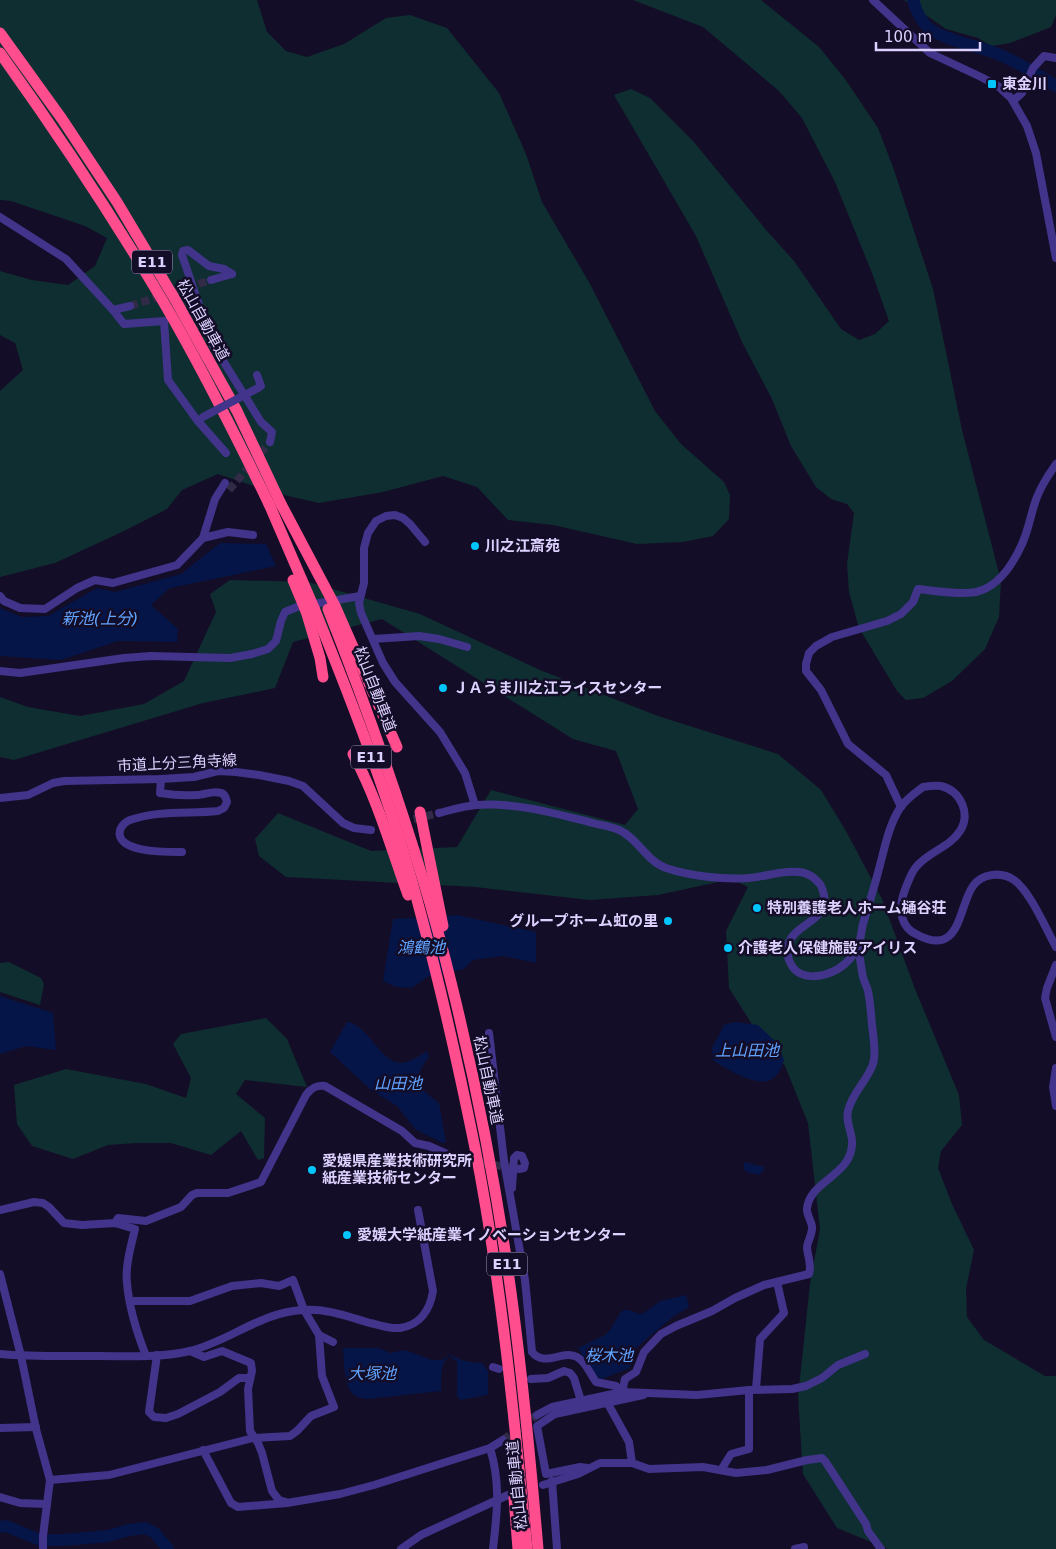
<svg xmlns="http://www.w3.org/2000/svg" width="1056" height="1549" font-family="'DejaVu Sans','Noto Sans JP',sans-serif">
	<style>
		.green { fill: #0f2e31 }
		.water { fill: #051547 }
		.lines { fill: none; stroke-linecap: round; stroke-linejoin: round }
		.river { stroke: #051547; stroke-width: 12 }
		.minor-tunnel { stroke: #322b47; stroke-width: 8; stroke-dasharray: 8 4; stroke-linecap: butt }
		.minor { stroke: #41348a; stroke-width: 8 }
		.highway { stroke: #ff4d8d; stroke-width: 11 }
		.minor-bridge { stroke: #41348a; stroke-width: 8 }
		.highway-bridge { stroke: #ff4d8d; stroke-width: 11 }
		.poi-dot { fill: #00c6fd; stroke: #140d27; stroke-width: 2 }
		.labels { text-anchor: middle; stroke-width: 5; stroke-linejoin: round; paint-order: stroke }
		.shield { fill: #140d27; stroke: #a197be; stroke-width: 1 }
		.shield-label { font-size: 14px; font-weight: bold; fill: #ddd2ff }
		.poi-label { font-size: 15px; font-weight: bold; fill: #ddd2ff; stroke: #140d27; text-anchor: start }
		.street-label { font-size: 15px; fill: #ddd2ff; stroke: #140d27 }
		.water-label { font-size: 16px; font-style: italic; fill: #60a3ff; stroke: #140d27 }
	</style>
	<rect width="100%" height="100%" fill="#140d27"/>
	<g class="green">
		<path d="M 0,0 L 257,0 L 267,32 L 286,51 L 307,57 L 344,44 L 386,18 L 410,15 L 447,28 L 499,93 L 526,154 L 542,202 L 590,284 L 655,411 L 681,444 L 724,482 L 730,495 L 729,519 L 713,536 L 683,542 L 637,544 L 553,525 L 508,520 L 477,487 L 443,476 L 383,492 L 319,503 L 275,493 L 218,474 L 182,490 L 167,509 L 124,531 L 55,563 L 0,577 L 0,391 L 23,370 L 15,343 L 0,335 L 0,271 L 32,280 L 68,285 L 95,266 L 107,238 L 85,226 L 11,201 L 0,200 Z"/>
		<path d="M 633,0 L 761,0 L 819,47 L 845,79 L 878,128 L 894,170 L 933,289 L 962,430 L 1001,581 L 999,617 L 985,649 L 952,681 L 923,698 L 906,700 L 897,691 L 859,628 L 849,592 L 847,564 L 854,513 L 847,504 L 831,499 L 816,487 L 791,446 L 772,399 L 742,342 L 696,236 L 614,95 L 631,89 L 650,98 L 693,141 L 767,231 L 794,261 L 841,329 L 859,340 L 875,334 L 889,321 L 872,273 L 835,182 L 802,118 L 779,91 L 703,27 Z"/>
		<path d="M 904,0 L 1056,0 L 1056,15 L 1051,27 L 1010,43 L 991,46 L 978,38 L 946,29 Z"/>
		<path d="M 230,580 L 308,582 L 420,614 L 540,670 L 658,716 L 778,754 L 821,790 L 846,831 L 882,899 L 915,989 L 959,1095 L 962,1125 L 941,1151 L 938,1168 L 952,1204 L 974,1250 L 966,1289 L 967,1317 L 984,1340 L 1045,1376 L 1056,1376 L 1056,1549 L 888,1549 L 837,1528 L 803,1474 L 798,1397 L 810,1284 L 820,1229 L 808,1123 L 785,1066 L 762,1040 L 729,988 L 726,931 L 748,887 L 732,879 L 658,895 L 590,900 L 475,887 L 286,877 L 259,856 L 255,839 L 278,813 L 371,851 L 457,847 L 491,790 L 625,825 L 638,809 L 616,751 L 573,739 L 382,619 L 293,642 L 275,688 L 203,703 L 14,760 L 0,757 L 0,697 L 28,707 L 80,716 L 144,704 L 184,681 L 216,612 L 210,594 Z"/>
		<path d="M 9,962 L 41,978 L 44,984 L 40,1005 L 0,992 L 0,963 Z"/>
		<path d="M 266,1018 L 287,1039 L 307,1087 L 245,1080 L 236,1094 L 265,1118 L 264,1158 L 258,1160 L 241,1131 L 211,1155 L 171,1143 L 136,1143 L 108,1145 L 73,1159 L 32,1146 L 17,1124 L 14,1085 L 66,1069 L 146,1084 L 186,1098 L 191,1078 L 173,1044 L 181,1034 Z"/>
	</g>
	<g class="water">
		<path d="M 220,543 L 266,544 L 276,566 L 170,588 L 151,605 L 178,629 L 177,642 L 118,641 L 61,660 L 0,656 L 0,608 L 22,617 L 48,616 L 97,588 L 115,592 L 181,574 Z"/>
		<path d="M 457,915 L 536,932 L 536,963 L 503,956 L 473,960 L 464,969 L 427,977 L 412,988 L 396,987 L 383,981 L 393,919 Z"/>
		<path d="M 0,996 L 53,1013 L 56,1050 L 26,1046 L 0,1054 Z"/>
		<path d="M 347,1022 C 370,1025 382,1069 406,1062 C 413,1060 421,1055 427,1051 L 429,1057 C 411,1079 418,1088 439,1103 L 446,1142 L 442,1143 L 415,1129 L 397,1106 L 370,1089 L 330,1052 Z"/>
		<path d="M 735,1022 L 758,1025 L 778,1044 L 784,1060 C 782,1068 777,1078 768,1081 C 753,1085 724,1068 713,1060 L 712,1048 L 724,1025 Z"/>
		<path d="M 744,1162 L 764,1167 L 764,1170 L 759,1175 L 747,1172 L 744,1169 Z"/>
		<path d="M 686,1295 L 689,1307 L 674,1316 L 635,1349 L 630,1368 L 602,1379 L 593,1374 L 578,1348 L 605,1335 L 610,1330 L 620,1313 L 624,1310 L 629,1310 L 639,1314 L 644,1313 L 660,1301 Z"/>
		<path d="M 343,1348 L 379,1348 L 390,1353 L 405,1350 L 432,1360 L 442,1360 L 450,1355 C 460,1360 470,1363 482,1363 L 488,1371 L 488,1393 L 487,1395 L 461,1400 L 457,1396 L 457,1362 L 450,1356 C 439,1362 442,1380 441,1391 L 368,1399 C 362,1398 357,1398 353,1394 C 344,1386 344,1359 343,1348 Z"/>
	</g>
	<g class="lines">
		<g class="river">
			<path d="M 913,0 C 916,11 921,22 930,29 C 945,40 978,46 995,53 C 1017,61 1036,74 1056,86"/>
			<path d="M 0,1527 L 6,1526 L 40,1540 L 64,1540 L 108,1536 L 129,1530 L 145,1528 L 155,1533 L 168,1549"/>
		</g>
		<g class="minor-tunnel">
			<path d="M 130,306 L 211,280"/>
			<path d="M 229,490 L 270,442"/>
			<path d="M 402,822 L 439,813"/>
			<path d="M 458,1159 L 519,1169"/>
			<path d="M 503,1440 L 537,1415"/>
		</g>
		<g class="minor">
			<path d="M 873,0 L 930,53 L 981,77 L 998,86 L 1011,98 L 1027,126 L 1036,153 L 1056,258"/>
			<path d="M 1013,101 L 1022,93 L 1033,68 L 1044,56 L 1056,58"/>
			<path d="M 0,217 L 66,259 L 113,310 L 124,324 L 164,321 L 168,380 L 197,420 L 226,453"/>
			<path d="M 232,274 L 224,269 L 209,266 L 188,250 L 183,251 L 182,255 L 212,343 L 261,422 L 272,432 L 270,442"/>
			<path d="M 211,280 L 232,274"/>
			<path d="M 113,310 L 130,306"/>
			<path d="M 257,375 L 261,386 L 258,388"/>
			<path d="M 203,538 L 215,499 L 225,483"/>
			<path d="M 425,542 L 410,524 L 403,518 L 395,515 L 386,516 L 376,521 L 368,533 L 364,548 L 364,583 L 359,603 L 361,613 L 383,663 L 395,682 L 440,732 L 465,773 L 475,805"/>
			<path d="M 0,596 L 4,601 L 20,608 L 45,609 L 77,588 L 95,580 L 113,583 L 177,565 L 203,538 L 228,532 L 253,535"/>
			<path d="M 373,639 L 419,636 L 439,639 L 467,647"/>
			<path d="M 0,671 L 20,673 L 124,658 L 151,656 L 230,658 L 252,654 L 268,649 L 276,641 L 281,621 L 285,612 L 297,607 L 360,596"/>
			<path d="M 161,779 L 160,793 C 172,795 184,796 197,795 C 204,795 213,790 221,793 C 225,794 226,798 227,802 L 224,808 L 218,811 C 189,814 159,810 130,820 C 125,822 122,825 120,830 C 114,853 168,852 182,852"/>
			<path d="M 0,798 L 28,795 L 53,783 L 64,781 L 161,779 L 194,777 L 218,771 L 236,772 L 259,775 L 289,781 L 303,786 L 343,823 L 354,828 L 371,830"/>
			<path d="M 901,807 L 886,775 L 848,744 L 821,690 L 806,671 L 806,664 L 809,653 L 816,646 L 832,637 L 887,621 L 901,614 L 913,602 L 918,589 C 937,591 957,595 976,592 C 998,587 1013,564 1022,544 C 1029,529 1031,512 1037,497 C 1042,484 1049,474 1056,464"/>
			<path d="M 439,813 C 451,810 464,806 476,805 C 514,802 553,813 589,822 C 599,825 610,826 619,830 C 638,838 646,861 666,868 C 690,876 724,880 749,878 C 762,877 774,873 787,872 C 800,871 809,872 818,882 C 822,885 823,891 824,895 C 828,921 797,923 789,942 C 787,947 787,955 789,960 C 797,982 822,978 838,969 C 846,964 855,955 858,946 C 861,940 861,931 863,924 C 869,904 875,885 880,865 C 885,846 889,825 900,808 C 906,799 915,793 923,787 C 929,786 935,785 941,786 C 961,791 971,814 960,831 C 950,847 928,852 916,867 C 911,873 909,880 906,887 C 902,897 899,907 902,917 C 904,924 909,931 916,934 C 961,959 958,907 973,886 C 978,879 984,876 992,875 C 999,874 1007,875 1014,880 C 1030,891 1046,929 1056,947"/>
			<path d="M 1056,965 L 1047,988 L 1045,998 L 1056,1037"/>
			<path d="M 489,1033 L 504,1161 L 525,1280 L 532,1352 C 545,1368 563,1349 577,1357 C 585,1361 591,1375 596,1382 L 616,1386 L 622,1392"/>
			<path d="M 1056,1068 L 1053,1087 L 1056,1106"/>
			<path d="M 512,1188 L 514,1158 L 517,1155 L 522,1156 L 525,1163 L 524,1168 L 519,1169"/>
			<path d="M 0,1210 L 34,1202 L 43,1203 L 49,1207 L 64,1223 L 82,1225 L 115,1223 L 135,1229 C 131,1246 125,1266 127,1283 C 129,1308 137,1333 146,1356"/>
			<path d="M 115,1223 L 118,1218 L 146,1221 L 181,1207 L 192,1195 L 197,1193 L 228,1193 L 261,1182 L 306,1095 C 311,1088 316,1085 325,1086 L 402,1131 L 415,1143 L 429,1146 L 458,1159"/>
			<path d="M 0,1274 L 21,1356 L 36,1429 L 50,1480 L 43,1536 L 43,1549"/>
			<path d="M 130,1301 L 190,1301 L 232,1286 L 261,1283 L 279,1286 L 293,1280 L 304,1310 L 319,1335 L 333,1342"/>
			<path d="M 190,1351 L 204,1357 L 222,1351 L 251,1363 L 252,1371 L 248,1389 L 250,1431 L 258,1443 L 262,1453 L 272,1491 L 279,1500 L 286,1502"/>
			<path d="M 0,1354 C 33,1357 66,1356 99,1356 C 129,1356 160,1358 190,1351 C 230,1341 261,1312 303,1310 C 326,1308 349,1317 370,1323 C 380,1325 390,1329 400,1328 C 420,1325 430,1310 433,1291 L 418,1210"/>
			<path d="M 157,1355 L 149,1412 L 154,1417 L 166,1418 L 178,1414 L 220,1392 L 239,1378 L 250,1378"/>
			<path d="M 493,1367 L 499,1369"/>
			<path d="M 531,1379 L 548,1378 L 564,1371 L 570,1373 L 574,1378 L 581,1401"/>
			<path d="M 756,1389 L 760,1339 L 784,1313 L 777,1282"/>
			<path d="M 622,1392 L 625,1379 L 636,1372 L 644,1352 L 661,1334 L 676,1326 L 712,1311 L 735,1298 L 764,1285 L 809,1274 C 812,1265 808,1258 807,1248 C 807,1241 813,1235 812,1226 C 811,1221 806,1213 807,1208 C 810,1185 839,1177 848,1159 C 859,1137 844,1127 848,1111 C 852,1093 867,1081 873,1064 C 876,1054 874,1043 873,1033 C 871,1020 871,1005 868,991 C 867,986 864,982 863,977 C 861,967 860,957 858,947"/>
			<path d="M 607,1402 L 629,1442 L 632,1463"/>
			<path d="M 537,1415 L 552,1407 L 622,1392 L 697,1395 L 749,1390 L 792,1389 L 806,1386 L 822,1378 L 838,1365 L 865,1354"/>
			<path d="M 0,1428 L 36,1427"/>
			<path d="M 490,1448 C 501,1484 497,1513 493,1549"/>
			<path d="M 203,1450 L 231,1503 L 238,1507 L 287,1503 L 340,1494 L 374,1485 L 490,1448 L 503,1440"/>
			<path d="M 588,1468 L 580,1467 L 546,1474 L 537,1426 L 555,1414 L 643,1395"/>
			<path d="M 721,1470 L 731,1454 L 749,1449 L 749,1390"/>
			<path d="M 50,1480 L 109,1475 L 253,1438 L 290,1436 L 297,1431 L 311,1416 L 334,1407 L 322,1376 L 319,1335"/>
			<path d="M 552,1481 L 557,1549"/>
			<path d="M 543,1485 L 578,1474 L 600,1463 L 632,1463 L 649,1469 L 703,1467 L 736,1473 L 767,1470 L 807,1460 L 822,1458 L 825,1461 L 866,1524 L 868,1531 L 881,1549"/>
			<path d="M 0,1497 L 20,1503 L 47,1504"/>
			<path d="M 401,1549 L 421,1535 L 508,1495"/>
			<path d="M 795,1549 L 804,1547"/>
		</g>
		<g class="highway">
			<path d="M 0,33 L 62,119 L 117,202 L 176,301 L 237,411 L 281,504"/>
			<path d="M 0,53 C 58,134 113,217 164,303 C 202,368 236,436 269,504"/>
			<path d="M 335,606 L 397,747"/>
			<path d="M 314,608 C 354,707 393,807 420,911 C 441,989 459,1069 475,1148 C 501,1280 514,1415 527,1549"/>
			<path d="M 328,609 C 376,731 420,855 451,982 C 474,1075 493,1170 507,1264 C 521,1358 530,1454 538,1549"/>
			<path d="M 306,611 L 320,658 L 323,677"/>
			<path d="M 353,754 C 377,798 391,848 408,895"/>
			<path d="M 420,812 L 443,926"/>
			<path d="M 514,1498 L 518,1549"/>
		</g>
		<path class="minor-bridge" d="M 203,417 L 258,388"/>
		<g class="highway-bridge">
			<path d="M 269,504 L 314,608"/>
			<path d="M 281,504 L 335,606"/>
			<path d="M 293,580 L 306,611"/>
		</g>
	</g>
	<g class="poi-dot">
		<rect x="987" y="79" width="10" height="10" rx="2.5"/>
		<circle cx="475" cy="546" r="5"/>
		<circle cx="443" cy="688" r="5"/>
		<circle cx="757" cy="908" r="5"/>
		<circle cx="668" cy="921" r="5"/>
		<circle cx="728" cy="948" r="5"/>
		<circle cx="312" cy="1170" r="5"/>
		<circle cx="347" cy="1235" r="5"/>
	</g>
	<g class="labels">
		<g class="shield">
			<rect x="132" y="250.5" width="40" height="23" rx="4"/>
			<rect x="351" y="745.5" width="40" height="23" rx="4"/>
			<rect x="487" y="1252.5" width="40" height="23" rx="4"/>
		</g>
		<g class="shield-label">
			<text x="152" y="267">E11</text>
			<text x="371" y="762">E11</text>
			<text x="507" y="1269">E11</text>
		</g>
		<g class="poi-label">
			<text x="1002" y="89">東金川</text>
			<text x="485" y="551">川之江斎苑</text>
			<text x="453" y="693">ＪＡうま川之江ライスセンター</text>
			<text x="767" y="913">特別養護老人ホーム樋谷荘</text>
			<text x="658" y="926" text-anchor="end">グループホーム虹の里</text>
			<text x="738" y="953">介護老人保健施設アイリス</text>
			<text x="322" y="1166">愛媛県産業技術研究所<tspan x="322" dy="17">紙産業技術センター</tspan></text>
			<text x="357" y="1240">愛媛大学紙産業イノベーションセンター</text>
		</g>
		<g class="street-label">
			<text transform="translate(203 320) rotate(61)" y="5">松山自動車道</text>
			<text transform="translate(375 689) rotate(69)" y="5">松山自動車道</text>
			<text transform="translate(177 763) rotate(-3)" y="5">市道上分三角寺線</text>
			<text transform="translate(488 1080) rotate(78)" y="5">松山自動車道</text>
			<text transform="translate(517 1485) rotate(-96)" y="5">松山自動車道</text>
		</g>
		<g class="water-label">
			<text x="100" y="624">新池(上分)</text>
			<text x="421" y="953">鴻鶴池</text>
			<text x="747" y="1056">上山田池</text>
			<text x="398" y="1089">山田池</text>
			<text x="609" y="1361">桜木池</text>
			<text x="372" y="1379">大塚池</text>
		</g>
	</g>
	<path d="M876 42v8h104v-8" fill="none" stroke="#ddd2ff" stroke-width="2.5"/>
	<text x="884" y="42" font-size="15" fill="#ddd2ff" stroke="#140d27" stroke-width="4" paint-order="stroke">100 m</text>
</svg>
